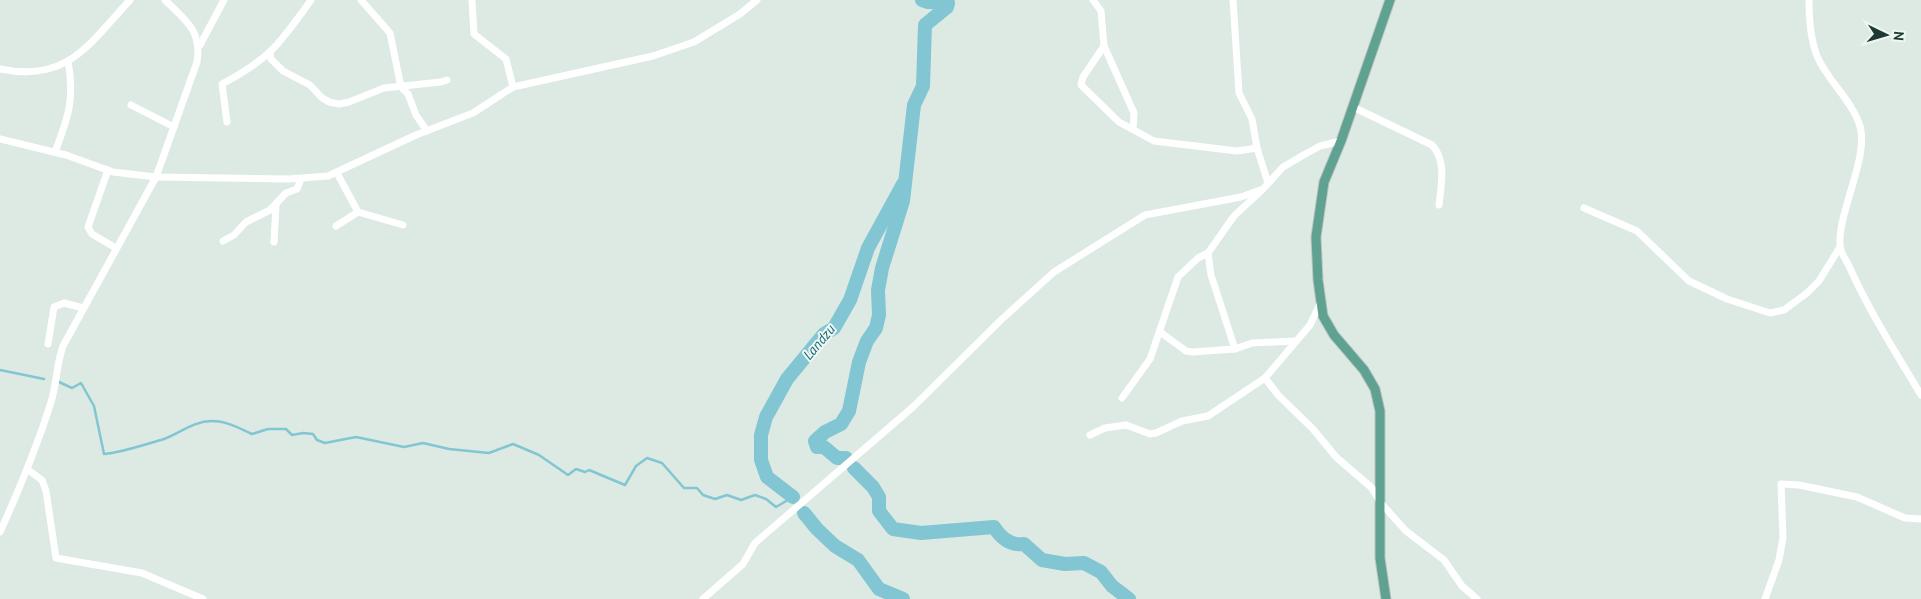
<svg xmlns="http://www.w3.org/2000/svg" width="1921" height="599" font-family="'PT Sans',sans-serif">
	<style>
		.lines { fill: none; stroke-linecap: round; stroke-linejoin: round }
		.stream { stroke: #82c5d3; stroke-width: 2.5 }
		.river { stroke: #82c5d3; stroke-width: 14 }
		.major-casing { stroke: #bcc4c2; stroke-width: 11 }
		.minor { stroke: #fff; stroke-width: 7 }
		.major { stroke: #5fa291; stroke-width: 9 }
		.labels { text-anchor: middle; stroke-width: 4; stroke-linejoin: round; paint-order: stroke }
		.water-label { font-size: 14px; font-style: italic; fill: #176677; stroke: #eef7f2 }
	</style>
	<rect width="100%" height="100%" fill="#ddeae4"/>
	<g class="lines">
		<g class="stream">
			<path d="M 0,370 L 44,379"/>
			<path d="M 59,382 L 72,388 L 81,383 L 94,406 L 104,454 C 124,452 142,445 161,440 C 178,435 192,421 212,421 C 226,421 239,428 252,434 L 268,429 L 286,429 L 292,435 L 303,433 L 313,434 L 317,440 L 325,443 L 356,437 L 404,447 L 423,443 L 449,449 L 489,453 L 513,444 L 539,455 L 568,475 L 576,469 L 585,472 L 589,470 L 625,485 L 636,466 L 647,458 L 662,463 L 684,488 L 697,488 L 703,495 L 715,499 L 727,495 L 741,500 L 755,495 L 766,499 L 776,507 L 793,497"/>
		</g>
		<g class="river">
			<path d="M 846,458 L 837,458 L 824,447 L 817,447 L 815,441 L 825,432 L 841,424 L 849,411 L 859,362 L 867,341 L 876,328 L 879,315 L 878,290 L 882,268 L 903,201 L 914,105 L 923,86 L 925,25 L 947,7 L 948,3 L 928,2 L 922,0"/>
			<path d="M 854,468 L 873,487 L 879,497 L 879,511 L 893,529 L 921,533 L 994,527 C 1001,538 1010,546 1024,544 L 1042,560 L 1065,564 L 1084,563 L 1101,572 L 1112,586 L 1129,599"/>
			<path d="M 793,497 L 767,477 L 761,460 L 761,435 L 766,417 L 787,379 L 824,334 L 834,328 L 850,300 L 868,248 L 903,184"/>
			<path d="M 804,513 L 817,529 L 835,546 L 858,560 L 879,589 L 903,599"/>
		</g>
		<g class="major-casing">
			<path id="major" d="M 1386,599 L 1380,558 L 1380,411 L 1375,389 L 1364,370 L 1334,335 L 1323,316 L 1318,280 L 1316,237 L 1324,182 L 1341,141 L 1390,0"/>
		</g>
		<g class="minor">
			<path d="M 361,0 L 390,33 L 401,87 L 408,94 L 416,115 L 427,131"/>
			<path d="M 472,0 L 474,34 L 506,59 L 513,87"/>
			<path d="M 1093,0 L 1101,11 L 1104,46 L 1134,113 L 1133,128"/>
			<path d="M 1233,0 L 1239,93 L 1252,119 L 1257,148"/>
			<path d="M 1809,0 C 1809,19 1810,38 1817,56 C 1827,80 1850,98 1859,123 C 1871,154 1838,210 1840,245 C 1840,252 1846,260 1849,266 C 1869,311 1896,353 1921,395"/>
			<path d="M 200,45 L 224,0"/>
			<path d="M 1104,46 L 1083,77 L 1081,85 L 1119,122 L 1154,141 L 1237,151 L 1257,148 L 1268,183"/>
			<path d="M 270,53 L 271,59 L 283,71 L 310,85 L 321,97 L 329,102 L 339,104 L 349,102 L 384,88 L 441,82 L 447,80"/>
			<path d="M 0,69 C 68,83 89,44 130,0"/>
			<path d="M 131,105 L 174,127"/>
			<path d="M 1353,107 L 1432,145 C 1447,161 1441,185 1439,205"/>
			<path d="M 227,122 L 222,84 C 270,59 281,42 311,0"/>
			<path d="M 0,139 L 66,155 L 113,172 L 156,177 L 289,179 L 328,176 L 416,135 L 473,113 L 513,87 L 653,56 L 694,42 L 740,14 L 757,0"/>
			<path d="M 55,152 C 68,118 75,99 68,61"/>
			<path d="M 108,170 L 88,227 L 92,234 L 116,248"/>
			<path d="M 337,173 L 358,212 L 403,225"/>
			<path d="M 1584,208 L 1637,231 L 1689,281 L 1727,299 L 1770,313 L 1784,310 L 1807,293 L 1819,281 L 1840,247"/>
			<path d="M 336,226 L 358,212"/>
			<path d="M 223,241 L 234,235 L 246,222 L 270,210 L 286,193 L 297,189 L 301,179"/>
			<path d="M 274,242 L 276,205"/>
			<path d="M 1208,253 L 1211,275 L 1235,349"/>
			<path d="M 1160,332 L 1186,351 L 1192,352 L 1235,349 L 1252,343 L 1295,341"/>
			<path d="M 48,344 L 54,307 L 64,303 L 83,308"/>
			<path d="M 1265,378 L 1278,395 L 1313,429 L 1336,457 L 1372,488 L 1380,502 L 1406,531 L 1444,560 L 1462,586 L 1477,599"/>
			<path d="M 1122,398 L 1150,359 L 1178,277 L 1198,258 L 1208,253 L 1234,216 L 1261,191"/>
			<path d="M 1090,435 L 1105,428 L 1126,425 L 1150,434 L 1156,433 L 1182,421 L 1208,416 L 1265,378 L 1310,325 L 1320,304"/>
			<path d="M 27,469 L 42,480 L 46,491 L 56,558 L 142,573 L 203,599"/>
			<path d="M 0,532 C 19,490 37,447 51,402 C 57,383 56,366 63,346 L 156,177 L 197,62 C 202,30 186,21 165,0"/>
			<path d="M 703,599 L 743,564 L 755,543 L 913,407 L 1002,319 L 1054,272 L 1145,215 L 1241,197 L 1263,189 L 1283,167 L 1307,153 L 1320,146 L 1341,141"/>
			<path d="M 1765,599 L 1779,560 L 1783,538 L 1781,484 L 1799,485 L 1857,497 L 1905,518 L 1921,519"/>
		</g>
		<use href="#major" class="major"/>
	</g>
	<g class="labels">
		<g class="water-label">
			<text transform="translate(819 342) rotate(-50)" y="5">Landzu</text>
		</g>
	</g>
	<g transform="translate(1886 35) rotate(95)" stroke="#eef7f2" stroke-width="4" paint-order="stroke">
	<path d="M0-4L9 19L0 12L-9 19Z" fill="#1e3a33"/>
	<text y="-8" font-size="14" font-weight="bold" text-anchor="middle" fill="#1e3a33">N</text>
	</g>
</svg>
